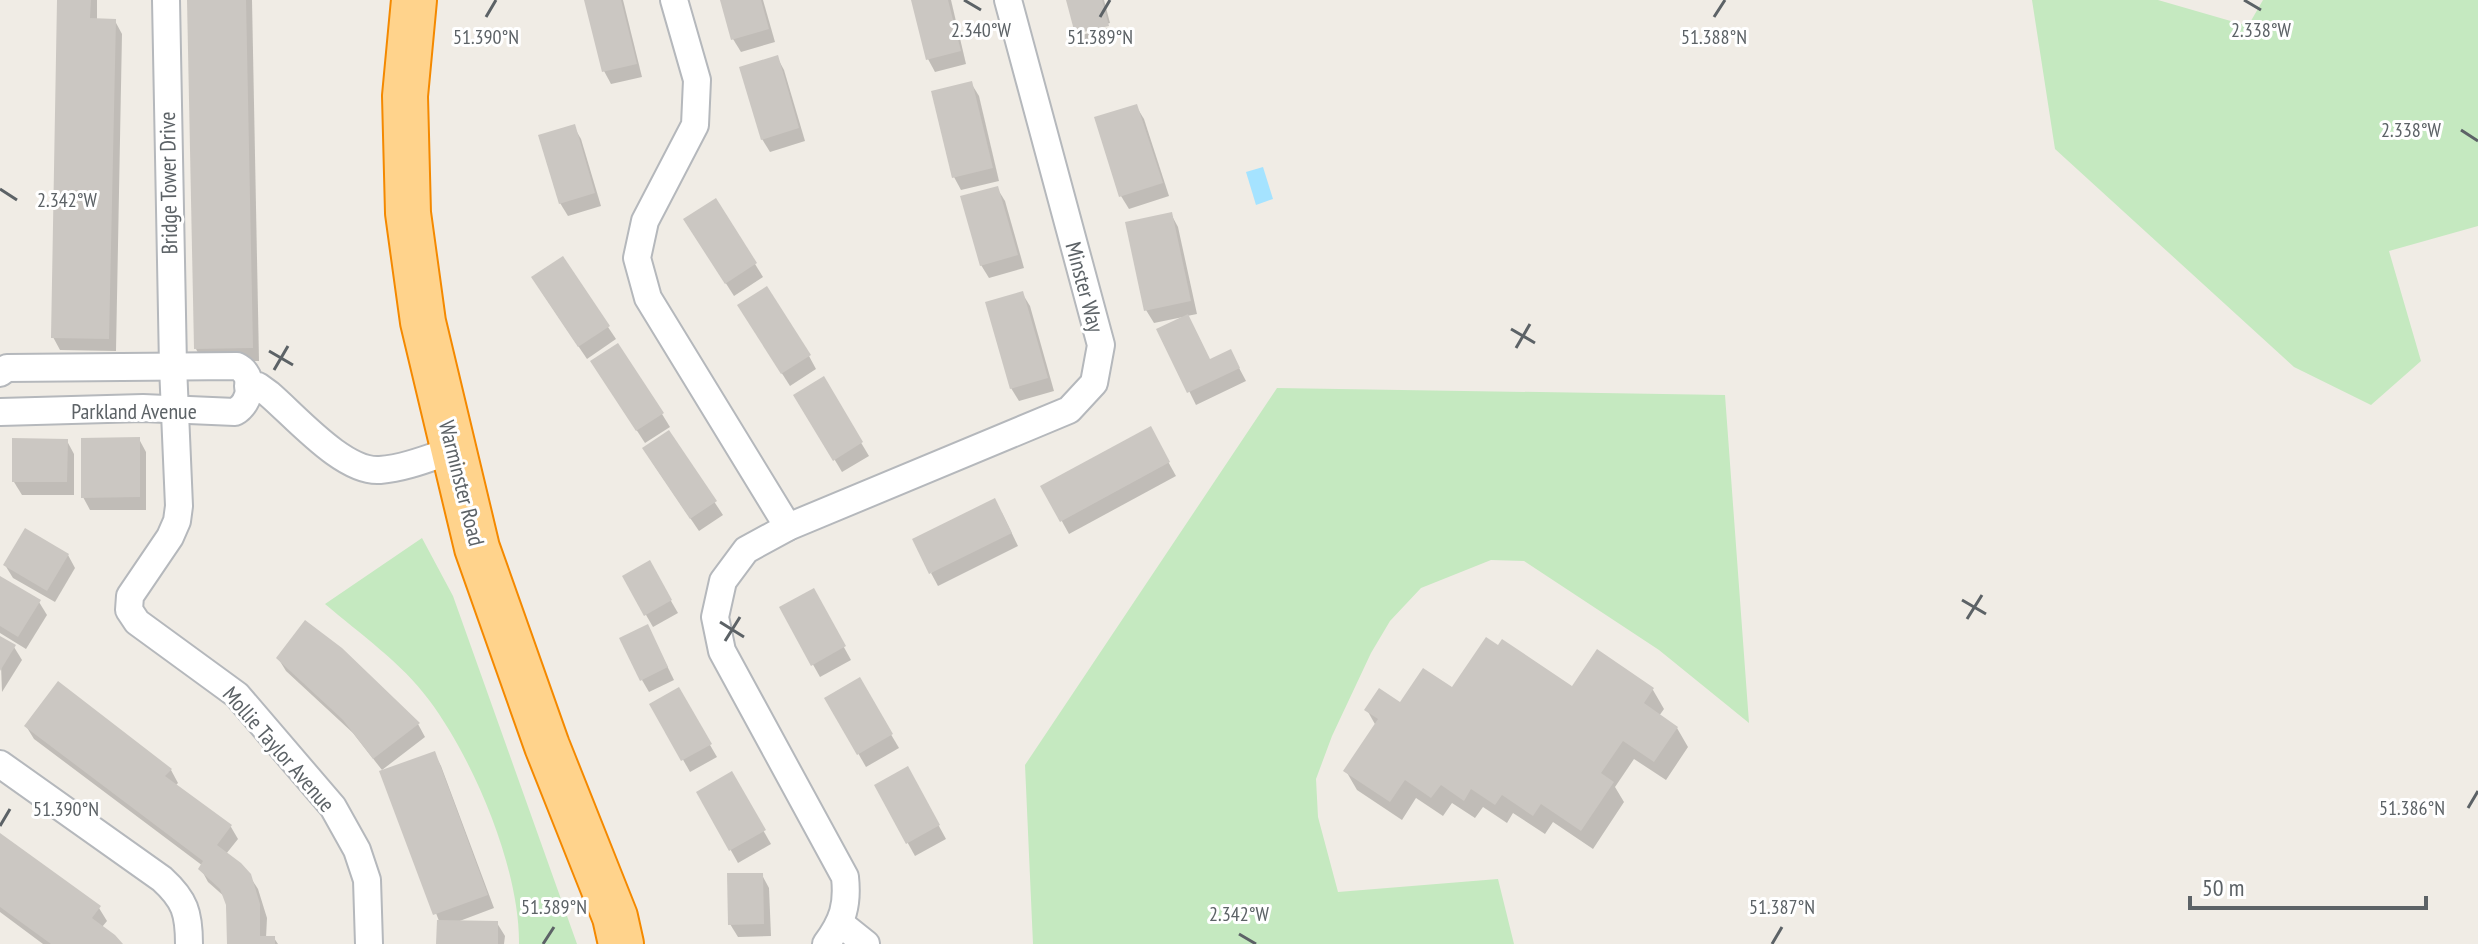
<svg xmlns="http://www.w3.org/2000/svg" width="2478" height="944" font-family="'PT Sans Narrow',sans-serif">
	<style>
		.green { fill: #c5e9c0 }
		.water { fill: #a5e3ff }
		.shadow { fill: #0003 }
		.building { fill: #cbc7c2 }
		.lines { fill: none; stroke-linecap: round; stroke-linejoin: round }
		.street-casing { stroke: #b5b8bc; stroke-width: 30 }
		.highway-casing { stroke: #f48900; stroke-width: 48 }
		.street { stroke: #fff; stroke-width: 26 }
		.highway { stroke: #ffd38c; stroke-width: 44 }
		.ticks { fill: none; stroke: #5c6266; stroke-width: 3 }
		.labels { text-anchor: middle; stroke-width: 6; stroke-linejoin: round; paint-order: stroke }
		.street-label { font-size: 22px; fill: #5c6266; stroke: #fff }
		.ticks-label { font-size: 20px; text-anchor: middle; fill: #5c6266; stroke: #fff; stroke-width: 6; stroke-linejoin: round; paint-order: stroke }
	</style>
	<rect width="100%" height="100%" fill="#f0ece5"/>
	<g class="green">
		<path d="M 2032,0 L 2158,0 L 2248,26 L 2263,0 L 2478,0 L 2478,226 L 2389,251 L 2421,361 L 2371,405 L 2294,367 L 2055,149 Z"/>
		<path d="M 1277,388 L 1725,395 L 1749,723 L 1659,650 L 1524,561 L 1491,560 L 1421,588 L 1390,621 L 1371,653 L 1332,736 L 1316,779 L 1318,817 L 1338,892 L 1498,879 L 1514,944 L 1033,944 L 1025,765 Z"/>
		<path d="M 422,538 L 453,596 L 577,944 L 519,944 C 520,869 474,760 429,700 C 402,663 360,634 325,604 Z"/>
	</g>
	<path class="water" d="M 1263,167 L 1273,199 L 1256,205 L 1246,172 Z"/>
	<g class="shadow">
		<path d="M 59,0 L 97,0 L 97,20 L 115,21 L 122,34 L 116,351 L 60,350 L 53,337 Z"/>
		<path d="M 189,0 L 252,0 L 259,361 L 203,362 L 196,349 Z"/>
		<path d="M 587,0 L 623,0 L 642,77 L 611,84 L 604,71 Z"/>
		<path d="M 722,0 L 763,0 L 775,42 L 741,52 L 733,39 Z"/>
		<path d="M 914,0 L 951,0 L 966,64 L 935,72 L 928,59 Z"/>
		<path d="M 1068,0 L 1104,0 L 1110,23 L 1077,32 L 1077,34 Z"/>
		<path d="M 1111,27 L 1114,38 L 1084,46 L 1078,36 Z"/>
		<path d="M 777,57 L 784,70 L 805,141 L 770,152 L 762,139 Z"/>
		<path d="M 971,83 L 979,96 L 999,181 L 961,190 L 954,177 Z"/>
		<path d="M 1136,106 L 1144,119 L 1169,196 L 1129,209 L 1121,196 Z"/>
		<path d="M 574,127 L 581,139 L 601,206 L 568,216 L 560,203 Z"/>
		<path d="M 997,188 L 1005,201 L 1024,268 L 989,278 L 981,265 Z"/>
		<path d="M 1171,214 L 1178,227 L 1197,314 L 1187,316 L 1210,361 L 1237,364 L 1246,381 L 1196,405 L 1159,330 L 1183,317 L 1154,323 L 1146,310 Z"/>
		<path d="M 693,232 L 755,264 L 763,277 L 734,296 Z"/>
		<path d="M 541,291 L 608,327 L 616,339 L 587,359 Z"/>
		<path d="M 1022,293 L 1030,306 L 1054,391 L 1019,401 L 1011,388 Z"/>
		<path d="M 747,319 L 809,356 L 816,369 L 790,386 Z"/>
		<path d="M 600,374 L 662,414 L 670,427 L 645,443 Z"/>
		<path d="M 823,379 L 869,456 L 842,472 L 796,395 Z"/>
		<path d="M 1150,429 L 1176,476 L 1069,534 L 1043,487 Z"/>
		<path d="M 668,432 L 723,515 L 699,531 L 652,462 Z"/>
		<path d="M 139,439 L 146,452 L 146,510 L 90,510 L 83,497 Z"/>
		<path d="M 67,441 L 74,454 L 74,495 L 22,495 L 14,482 Z"/>
		<path d="M 1002,513 L 1018,546 L 938,586 L 931,573 Z"/>
		<path d="M 68,555 L 75,568 L 55,602 L 13,578 L 5,565 Z"/>
		<path d="M 649,563 L 678,613 L 653,627 L 624,577 Z"/>
		<path d="M 0,578 L 39,602 L 47,615 L 26,649 L 0,633 Z"/>
		<path d="M 813,591 L 851,660 L 820,677 L 781,608 Z"/>
		<path d="M 0,638 L 14,647 L 22,660 L 2,692 Z"/>
		<path d="M 654,639 L 674,680 L 649,692 L 642,680 Z"/>
		<path d="M 341,649 L 418,724 L 425,737 L 382,770 L 353,733 L 286,671 L 278,658 Z"/>
		<path d="M 859,680 L 899,748 L 866,767 L 827,699 Z"/>
		<path d="M 678,690 L 717,757 L 690,772 L 652,705 Z"/>
		<path d="M 1452,690 L 1653,690 L 1664,709 L 1659,716 L 1677,728 L 1688,747 L 1666,780 L 1634,759 L 1615,787 L 1624,802 L 1593,849 L 1553,822 L 1545,834 L 1513,813 L 1507,823 L 1483,807 L 1475,818 L 1452,803 L 1443,816 L 1416,798 L 1402,820 L 1357,790 L 1346,771 L 1376,726 L 1367,710 L 1401,704 Z"/>
		<path d="M 26,726 L 171,770 L 178,783 L 175,786 L 231,827 L 238,839 L 226,854 L 249,875 L 258,889 L 267,918 L 266,938 L 274,938 L 278,944 L 229,944 L 226,898 L 208,882 L 201,869 L 203,866 L 34,739 Z"/>
		<path d="M 434,753 L 441,766 L 494,908 L 457,922 L 497,923 L 505,936 L 504,944 L 438,944 L 439,921 L 382,772 Z"/>
		<path d="M 908,769 L 946,839 L 915,856 L 876,786 Z"/>
		<path d="M 731,774 L 771,844 L 738,863 L 698,792 Z"/>
		<path d="M 0,836 L 99,908 L 107,921 L 102,927 L 119,944 L 43,944 L 0,912 Z"/>
		<path d="M 762,875 L 769,888 L 771,936 L 738,937 L 730,924 Z"/>
	</g>
	<g class="building">
		<path d="M 57,0 L 91,0 L 90,18 L 116,19 L 109,339 L 51,338 Z"/>
		<path d="M 187,0 L 246,0 L 253,348 L 194,349 Z"/>
		<path d="M 584,0 L 621,0 L 637,64 L 602,72 Z"/>
		<path d="M 720,0 L 761,0 L 769,29 L 731,40 Z"/>
		<path d="M 911,0 L 948,0 L 961,51 L 926,60 Z"/>
		<path d="M 1066,0 L 1102,0 L 1109,26 L 1075,34 Z"/>
		<path d="M 778,55 L 799,128 L 761,140 L 739,67 Z"/>
		<path d="M 972,81 L 993,168 L 952,178 L 931,91 Z"/>
		<path d="M 1137,104 L 1163,183 L 1119,197 L 1094,117 Z"/>
		<path d="M 575,124 L 595,193 L 559,204 L 538,135 Z"/>
		<path d="M 998,186 L 1018,255 L 980,266 L 960,196 Z"/>
		<path d="M 716,198 L 757,263 L 725,284 L 683,219 Z"/>
		<path d="M 1172,212 L 1191,301 L 1144,311 L 1125,222 Z"/>
		<path d="M 563,256 L 610,326 L 578,347 L 531,277 Z"/>
		<path d="M 767,286 L 811,355 L 781,374 L 737,305 Z"/>
		<path d="M 1023,291 L 1048,378 L 1010,389 L 985,302 Z"/>
		<path d="M 1188,314 L 1210,359 L 1231,349 L 1240,368 L 1187,393 L 1156,329 Z"/>
		<path d="M 618,343 L 664,413 L 636,431 L 590,361 Z"/>
		<path d="M 824,376 L 863,442 L 833,461 L 793,395 Z"/>
		<path d="M 1151,426 L 1170,462 L 1060,522 L 1040,486 Z"/>
		<path d="M 669,430 L 717,501 L 690,519 L 642,448 Z"/>
		<path d="M 140,437 L 140,497 L 81,498 L 81,438 Z"/>
		<path d="M 12,438 L 68,439 L 67,482 L 12,482 Z"/>
		<path d="M 995,498 L 1012,533 L 929,574 L 912,539 Z"/>
		<path d="M 25,528 L 69,554 L 47,591 L 3,565 Z"/>
		<path d="M 650,560 L 672,600 L 644,616 L 622,576 Z"/>
		<path d="M 0,576 L 41,600 L 18,637 L 0,626 Z"/>
		<path d="M 814,588 L 846,646 L 811,666 L 779,607 Z"/>
		<path d="M 305,620 L 342,648 L 420,723 L 373,759 L 343,720 L 276,658 Z"/>
		<path d="M 648,624 L 668,667 L 640,681 L 619,638 Z"/>
		<path d="M 0,636 L 16,645 L 0,671 Z"/>
		<path d="M 1486,637 L 1498,645 L 1502,639 L 1572,686 L 1597,649 L 1654,688 L 1644,703 L 1678,727 L 1654,762 L 1623,741 L 1601,773 L 1614,782 L 1581,831 L 1541,804 L 1533,816 L 1502,795 L 1495,805 L 1471,789 L 1464,801 L 1441,785 L 1431,798 L 1405,780 L 1390,802 L 1343,771 L 1378,719 L 1364,710 L 1379,688 L 1400,702 L 1423,668 L 1452,687 Z"/>
		<path d="M 860,677 L 893,734 L 857,755 L 824,698 Z"/>
		<path d="M 58,681 L 172,769 L 165,776 L 232,825 L 217,845 L 241,863 L 251,874 L 260,904 L 260,936 L 275,936 L 275,944 L 227,944 L 226,905 L 220,889 L 198,869 L 203,861 L 24,726 Z"/>
		<path d="M 679,687 L 712,744 L 681,761 L 649,704 Z"/>
		<path d="M 435,751 L 488,895 L 433,915 L 379,771 Z"/>
		<path d="M 908,766 L 940,825 L 906,844 L 874,785 Z"/>
		<path d="M 732,771 L 766,830 L 729,851 L 696,792 Z"/>
		<path d="M 0,833 L 101,906 L 92,918 L 115,935 L 123,944 L 51,944 L 0,907 Z"/>
		<path d="M 727,873 L 763,873 L 764,924 L 728,925 Z"/>
		<path d="M 437,920 L 498,921 L 498,944 L 436,944 Z"/>
	</g>
	<g class="lines">
		<g class="street-casing">
			<g id="street">
				<path d="M 166,0 L 173,366 L 179,506 L 177,521 L 170,537 L 130,596 L 129,610 L 137,622 L 237,695 L 333,807 L 357,850 L 367,880 L 369,944"/>
				<path d="M 674,0 L 697,80 L 695,125 L 645,221 L 637,258 L 648,298 L 788,527"/>
				<path d="M 0,373 L 7,368 L 237,366 C 256,375 251,403 235,412 L 143,408 L 0,412"/>
				<path d="M 248,386 L 258,386 L 269,394 C 296,417 344,473 380,470 C 405,468 429,458 453,450"/>
				<path d="M 0,764 L 162,879 C 185,900 189,913 189,944"/>
				<path d="M 841,924 L 866,944"/>
				<path d="M 826,944 C 843,921 848,905 845,877 L 722,651 L 715,617 L 723,581 L 746,550 L 788,527 L 1069,410 L 1094,383 L 1101,345 L 1008,0"/>
			</g>
		</g>
		<g class="highway-casing">
			<path id="highway" d="M 414,0 L 405,96 L 408,213 L 423,322 L 477,548 L 547,746 L 615,917 L 621,944"/>
		</g>
		<use href="#street" class="street"/>
		<use href="#highway" class="highway"/>
	</g>
	<path class="ticks" d="M 964,0 L 981,10M 2244,0 L 2261,10M 486,17 L 496,0M 1100,17 L 1110,0M 1714,17 L 1725,0M 2461,130 L 2478,141M 0,189 L 17,200M 1511,329 L 1535,343M 1516,348 L 1530,324M 269,351 L 293,365M 274,370 L 288,346M 1962,600 L 1986,614M 1967,619 L 1982,595M 720,622 L 744,637M 725,641 L 740,617M 2468,808 L 2478,791M 0,826 L 10,809M 1239,934 L 1256,944M 543,944 L 554,927M 1772,944 L 1782,927"/>
	<g class="labels">
		<g class="street-label">
			<text transform="translate(168 183) rotate(-91)" y="8">Bridge Tower Drive</text>
			<text transform="translate(1085 287) rotate(75)" y="8">Minster Way</text>
			<text x="134" y="419">Parkland Avenue</text>
			<text transform="translate(462 483) rotate(76)" y="8">Warminster Road</text>
			<text transform="translate(279 749) rotate(49)" y="8">Mollie Taylor Avenue</text>
		</g>
	</g>
	<g class="ticks-label">
		<text x="981" y="37">2.340°W</text>
		<text x="2261" y="37">2.338°W</text>
		<text x="486" y="44">51.390°N</text>
		<text x="1100" y="44">51.389°N</text>
		<text x="1714" y="44">51.388°N</text>
		<text x="2411" y="137">2.338°W</text>
		<text x="67" y="207">2.342°W</text>
		<text x="2412" y="815">51.386°N</text>
		<text x="66" y="816">51.390°N</text>
		<text x="554" y="914">51.389°N</text>
		<text x="1782" y="914">51.387°N</text>
		<text x="1239" y="921">2.342°W</text>
	</g>
	<path d="M2190 896v12h236v-12" fill="none" stroke="#5c6266" stroke-width="4"/>
	<text x="2202" y="896" font-size="24" fill="#5c6266" stroke="#ffffff" stroke-width="6" paint-order="stroke">50 m</text>
</svg>
